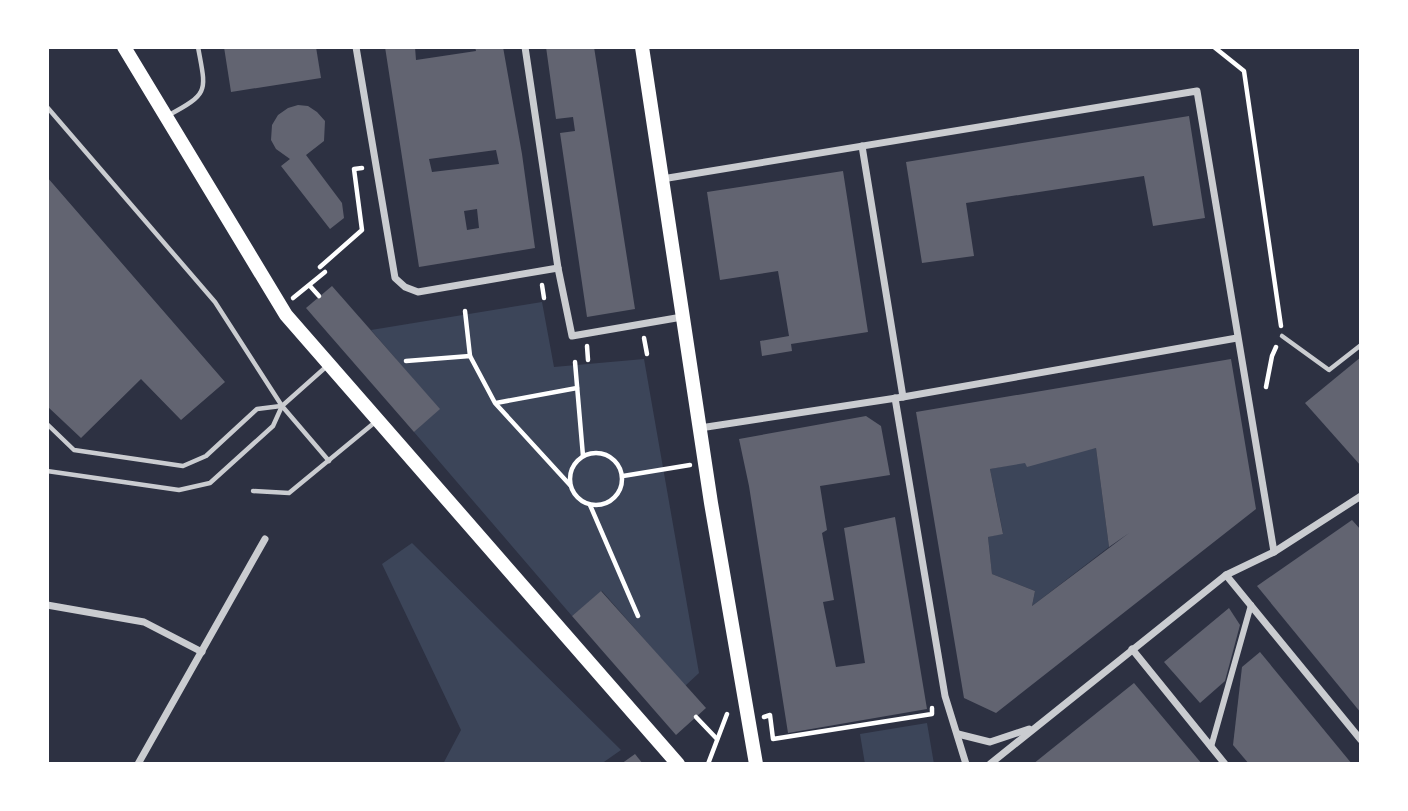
<svg xmlns="http://www.w3.org/2000/svg" width="1408" height="811" font-family="'Public Sans',sans-serif">
	<style>
		.green { fill: #3c4559 }
		.building { fill: #626471; fill-rule: evenodd }
		.lines { fill: none; stroke-linecap: round; stroke-linejoin: round }
		.path { stroke: #fff; stroke-width: 4.5 }
		.service { stroke: #caccd0; stroke-width: 4.5 }
		.pedestrian { stroke: #caccd0; stroke-width: 6 }
		.minor { stroke: #caccd0; stroke-width: 7 }
		.secondary { stroke: #fff; stroke-width: 14 }
	</style>
	<rect width="100%" height="100%" fill="#2d3142"/>
	<g class="green">
		<path d="M 542,302 L 554,367 L 644,359 L 699,673 L 685,686 L 602,591 L 572,616 L 414,432 L 439,409 L 371,330 Z"/>
		<path d="M 1096,448 L 1109,547 L 1032,606 L 1035,591 L 992,574 L 988,537 L 1003,533 L 990,469 Z"/>
		<path d="M 412,543 L 621,750 L 601,764 L 443,764 L 461,730 L 382,564 Z"/>
		<path d="M 927,723 L 934,764 L 865,764 L 860,734 Z"/>
	</g>
	<g class="building">
		<path d="M 224,47 L 316,47 L 321,78 L 231,92 Z"/>
		<path d="M 385,47 L 415,47 L 416,60 L 476,51 L 475,47 L 503,47 L 522,154 L 535,248 L 419,267 ZM 496,150 L 499,164 L 432,172 L 429,159 ZM 477,209 L 479,228 L 467,230 L 464,211 Z"/>
		<path d="M 546,47 L 594,47 L 635,309 L 587,317 L 560,133 L 575,131 L 573,117 L 556,119 Z"/>
		<path d="M 298,105 L 308,106 L 317,112 L 325,121 L 324,141 L 306,155 L 342,203 L 344,218 L 330,229 L 281,166 L 290,159 L 276,149 L 271,140 L 272,125 L 278,115 L 288,108 Z"/>
		<path d="M 1189,116 L 1205,218 L 1153,226 L 1144,176 L 966,203 L 974,256 L 922,263 L 906,162 Z"/>
		<path d="M 843,171 L 868,332 L 791,344 L 792,351 L 762,356 L 760,341 L 789,336 L 778,271 L 720,280 L 707,192 Z"/>
		<path d="M 47,177 L 225,382 L 181,420 L 141,379 L 81,438 L 47,406 Z"/>
		<path d="M 332,286 L 440,409 L 414,432 L 306,308 Z"/>
		<path d="M 1361,357 L 1361,466 L 1305,403 Z"/>
		<path d="M 1231,359 L 1256,509 L 996,713 L 964,698 L 916,412 ZM 1096,448 L 1109,547 L 1129,533 L 1032,606 L 1035,591 L 992,574 L 988,537 L 1003,534 L 990,469 L 1025,463 L 1027,467 Z"/>
		<path d="M 866,416 L 881,426 L 890,475 L 820,486 L 827,530 L 822,533 L 834,600 L 823,602 L 836,667 L 865,663 L 844,528 L 895,517 L 927,709 L 788,733 L 749,486 L 739,439 Z"/>
		<path d="M 1352,520 L 1361,530 L 1361,713 L 1257,586 Z"/>
		<path d="M 601,591 L 706,708 L 676,735 L 572,616 Z"/>
		<path d="M 1229,608 L 1240,625 L 1225,681 L 1200,703 L 1164,662 Z"/>
		<path d="M 1260,652 L 1352,764 L 1249,764 L 1233,745 L 1242,667 Z"/>
		<path d="M 1134,683 L 1202,764 L 1033,764 Z"/>
		<path d="M 635,754 L 643,764 L 621,764 Z"/>
	</g>
	<g class="lines">
		<g class="path">
			<path d="M 1214,47 L 1244,71 L 1281,326"/>
			<path d="M 320,267 L 362,230 L 354,169 L 362,168"/>
			<path d="M 542,285 L 544,298"/>
			<path d="M 310,286 L 319,296"/>
			<path d="M 293,298 L 325,272"/>
			<path d="M 465,311 L 470,356"/>
			<path d="M 644,338 L 647,354"/>
			<path d="M 587,346 L 588,360"/>
			<path d="M 406,361 L 470,356 L 495,403 L 570,485"/>
			<path d="M 575,362 L 583,456"/>
			<path d="M 1266,387 L 1272,356 L 1276,347"/>
			<path d="M 496,403 L 577,388"/>
			<circle cx="596" cy="479" r="26"/>
			<path d="M 623,476 L 690,465"/>
			<path d="M 590,505 L 638,616"/>
			<path d="M 696,717 L 717,739"/>
			<path d="M 764,717 L 770,715 L 773,739 L 932,714 L 932,708"/>
			<path d="M 708,764 L 727,714"/>
		</g>
		<g class="service">
			<path d="M 47,107 L 215,302 L 282,406 L 329,461"/>
			<path d="M 169,115 C 210,93 206,91 198,47"/>
			<path d="M 1282,336 L 1329,370 L 1361,345"/>
			<path d="M 47,424 L 74,450 L 183,466 L 206,456 L 257,409 L 281,406"/>
			<path d="M 47,471 L 179,490 L 210,483 L 273,426 L 282,406 L 327,366"/>
			<path d="M 253,491 L 289,493 L 374,423"/>
		</g>
		<path class="pedestrian" d="M 1211,747 L 1251,605"/>
		<g class="minor">
			<path d="M 356,47 L 395,278 L 405,287 L 418,292 L 558,268"/>
			<path d="M 525,47 L 558,268 L 572,336 L 682,317"/>
			<path d="M 862,146 L 903,397"/>
			<path d="M 662,179 L 1197,91 L 1274,552"/>
			<path d="M 895,398 L 945,696 L 966,764"/>
			<path d="M 700,428 L 903,397 L 1237,338"/>
			<path d="M 1226,575 L 1361,740"/>
			<path d="M 47,605 L 144,622 L 202,652"/>
			<path d="M 1132,649 L 1225,764"/>
			<path d="M 958,734 L 990,742 L 1029,729"/>
			<path d="M 138,764 L 265,539"/>
			<path d="M 990,764 L 1226,575 L 1274,552 L 1361,496"/>
		</g>
		<g class="secondary">
			<path d="M 124,47 L 286,315 L 678,764"/>
			<path d="M 642,47 L 711,503 L 756,764"/>
		</g>
	</g>
	<rect width="1408" height="811" fill="none" stroke="#ffffff" stroke-width="98"/>
</svg>
